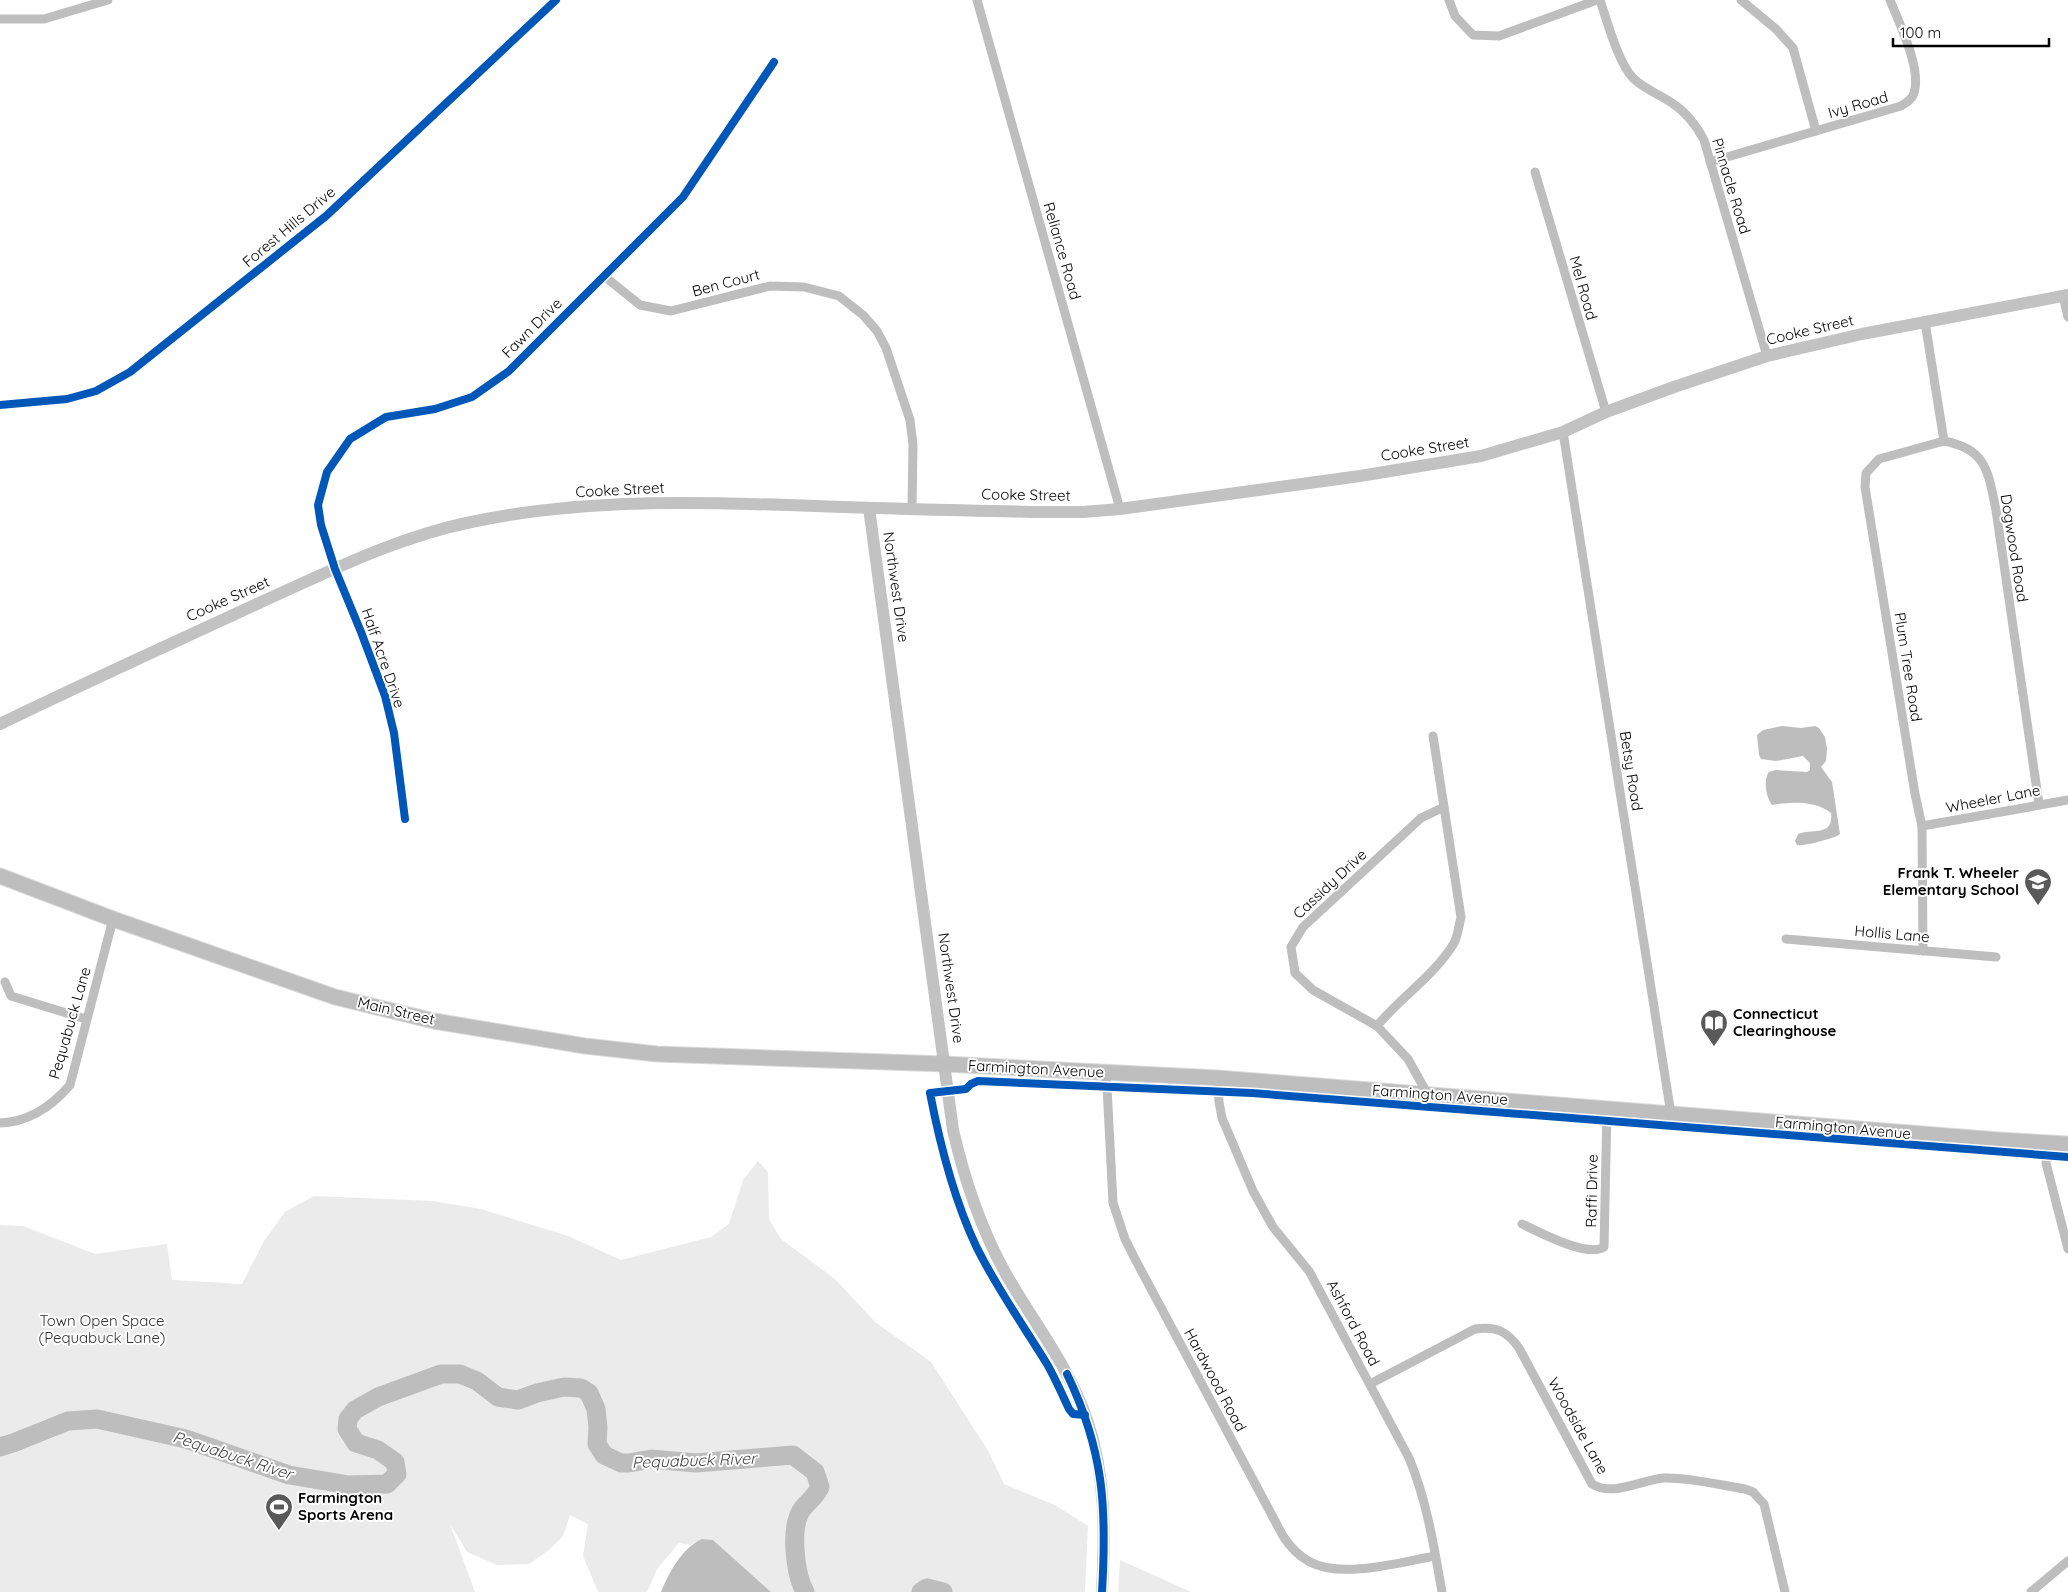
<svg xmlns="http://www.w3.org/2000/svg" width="2068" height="1592" font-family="Quicksand,sans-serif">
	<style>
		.green { fill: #ebebeb }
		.water { fill: #bdbdbd }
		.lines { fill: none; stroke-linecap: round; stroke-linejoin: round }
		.river { stroke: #bdbdbd; stroke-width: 19 }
		.trunk-casing { stroke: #dbdbdb; stroke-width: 17 }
		.minor { stroke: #bebebe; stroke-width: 9 }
		.secondary { stroke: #c2c2c2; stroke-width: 12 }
		.trunk { stroke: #bebebe; stroke-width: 15 }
		.cycleway-casing { stroke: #fff; stroke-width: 11 }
		.cycleway { stroke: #0057b8; stroke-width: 8 }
		.labels { text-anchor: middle; stroke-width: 4; stroke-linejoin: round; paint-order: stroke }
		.street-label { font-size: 15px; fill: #000; stroke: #fff }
		.poi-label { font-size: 15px; font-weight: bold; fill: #000; stroke: #fff; text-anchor: start }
		.park-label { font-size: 15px; fill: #313131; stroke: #fff }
		.water-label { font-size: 16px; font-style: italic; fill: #424242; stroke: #fff }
	</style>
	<rect width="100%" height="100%" fill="#fff"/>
	<g class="green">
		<path d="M 758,1161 L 768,1172 L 769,1219 L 781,1239 L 835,1279 L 875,1322 L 931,1362 L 987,1449 L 1004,1484 L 1055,1505 L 1088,1526 L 1085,1592 L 771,1592 L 713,1540 L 702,1539 L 690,1545 L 679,1543 L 657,1569 L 647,1592 L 598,1592 L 583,1556 L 588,1524 L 570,1515 L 563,1536 L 549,1550 L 529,1564 L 497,1565 L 467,1552 L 450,1524 L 475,1592 L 0,1592 L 0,1225 L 23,1226 L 95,1254 L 167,1244 L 172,1280 L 242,1284 L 264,1241 L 285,1212 L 314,1196 L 433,1201 L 481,1209 L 568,1236 L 621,1260 L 711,1237 L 729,1224 L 743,1180 Z"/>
		<path d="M 1120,1560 L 1191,1592 L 1118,1592 Z"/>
	</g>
	<g class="water">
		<path d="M 1782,726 L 1801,728 L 1815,726 L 1819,728 L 1825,737 L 1827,749 L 1826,761 L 1821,767 L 1832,782 L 1840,834 C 1836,838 1802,847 1797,845 L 1795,841 L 1798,834 C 1812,828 1834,837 1831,813 C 1814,800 1791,802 1772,805 C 1766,797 1763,780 1769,772 L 1776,770 L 1807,772 L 1810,770 L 1810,763 L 1803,756 L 1776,761 L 1761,759 L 1759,755 L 1757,735 L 1763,730 Z"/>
		<path d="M 702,1539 L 713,1540 L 771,1592 L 661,1592 C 669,1572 682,1548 702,1539 Z"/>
	</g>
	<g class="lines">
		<g class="river">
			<path d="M 0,1447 L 13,1443 L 68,1421 L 97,1419 L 186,1439 L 289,1475 L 349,1485 L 387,1484 L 397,1474 L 395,1462 L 378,1450 L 356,1443 L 347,1429 L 348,1419 L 355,1410 L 378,1397 L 441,1374 L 460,1374 L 477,1381 L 498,1397 L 518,1400 L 537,1393 L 564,1387 L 581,1388 L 589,1393 L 596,1409 L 598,1427 L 597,1444 L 604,1455 L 621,1463 L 629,1463 L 651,1459 L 696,1463 L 793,1455 L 815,1472 L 820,1487 C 814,1499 810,1499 803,1508 C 789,1525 795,1574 805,1592"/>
			<path d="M 921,1592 L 927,1588 L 943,1592"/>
		</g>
		<g class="trunk-casing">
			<path id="trunk" d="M 0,876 L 113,919 L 335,997 L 434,1021 L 585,1046 L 657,1054 L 945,1064 L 1218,1078 L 1999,1140 L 2068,1144"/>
		</g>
		<g class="minor">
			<path d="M 977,0 L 1120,509"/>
			<path d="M 1449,0 L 1455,16 L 1473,35 L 1499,36 L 1597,0"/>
			<path d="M 1600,0 C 1607,21 1618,62 1633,78 C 1644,89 1659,94 1672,103 C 1686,112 1696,125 1704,140 L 1767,356"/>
			<path d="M 1741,0 L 1776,29 L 1793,48 L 1816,131"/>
			<path d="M 0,19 L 44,19 L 108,0"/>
			<path d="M 1710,162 L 1901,106 C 1906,103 1912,100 1914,93 C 1922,69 1899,23 1890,0"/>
			<path d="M 1535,172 L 1606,412"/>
			<path d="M 604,276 L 640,305 L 671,311 L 770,286 L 804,287 L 839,296 L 863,315 L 877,331 L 886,348 L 910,420 L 913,445 L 912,509"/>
			<path d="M 2063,296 L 2068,317"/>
			<path d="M 1925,322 L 1944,441 C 1987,449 1988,472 1996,510 L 2039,804"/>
			<path d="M 0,405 L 67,399 L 96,391 L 130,372 L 326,216 L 556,0"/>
			<path d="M 1563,432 L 1671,1114"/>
			<path d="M 405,819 L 394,733 L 385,696 L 361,632 L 335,569 L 321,525 L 318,505 L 327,472 L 350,439 L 386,417 L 435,409 L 472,397 L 509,371 L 683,197 L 774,62"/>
			<path d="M 1922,826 L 2068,800"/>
			<path d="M 1786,939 L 1996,957"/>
			<path d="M 1923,951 L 1922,826 L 1915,794 L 1865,487 L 1866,473 L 1879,459 L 1944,441"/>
			<path d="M 5,982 L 11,996 L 86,1019"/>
			<path d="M 1377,1026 L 1313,990 L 1295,973 L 1291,947 L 1303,927 L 1421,818 L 1444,807"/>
			<path d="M 1105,1073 L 1107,1087 L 1113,1203 L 1125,1239 L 1134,1257 L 1283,1536 C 1290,1547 1299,1556 1310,1562 C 1342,1579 1401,1562 1435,1556"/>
			<path d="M 1218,1078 L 1219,1102 L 1222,1118 L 1253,1191 L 1273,1227 L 1309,1271 L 1409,1458 C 1427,1501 1434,1547 1442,1592"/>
			<path d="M 1428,1095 L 1408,1059 L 1377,1026 C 1401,997 1435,975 1454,943 C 1458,936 1459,925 1461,917 L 1433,736"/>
			<path d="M 0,1123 C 29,1122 52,1106 70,1085 L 113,919"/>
			<path d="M 2047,1144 L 2046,1163 L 2068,1249"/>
			<path d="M 1522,1224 C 1539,1232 1587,1258 1604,1247 L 1607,1108"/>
			<path d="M 1370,1384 L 1475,1329 C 1496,1326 1507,1331 1519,1348 L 1592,1484 C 1613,1497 1640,1480 1664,1478 C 1688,1477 1720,1485 1745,1489 L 1753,1492 L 1764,1504 L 1785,1592"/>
			<path d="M 2031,1592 L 2068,1561"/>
		</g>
		<g class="secondary">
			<path d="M 869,508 L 953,1130 C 965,1182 983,1235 1010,1281 C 1037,1327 1070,1369 1087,1420 C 1106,1475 1105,1534 1102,1592"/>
			<path d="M 0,724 C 86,682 173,643 259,603 C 328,572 397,537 471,522 C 584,498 701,502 816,506 C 888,509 960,510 1032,512 L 1083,512 L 1120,509 L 1360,476 L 1481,456 L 1563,432 L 1606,412 L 1674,387 L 1767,356 L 1862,334 L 2068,295"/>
		</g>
		<use href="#trunk" class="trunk"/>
		<g class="cycleway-casing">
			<g id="cycleway">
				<path d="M 0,405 L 67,399 L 96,391 L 130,372 L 326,216 L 556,0"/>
				<path d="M 405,819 L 394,733 L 385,696 L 361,632 L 335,569 L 321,525 L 318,505 L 327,472 L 350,439 L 386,417 L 435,409 L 472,397 L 509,371 L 683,197 L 774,62"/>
				<path d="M 1067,1374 C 1104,1451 1107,1508 1102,1592"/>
				<path d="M 1085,1415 L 1073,1414 L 1069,1409 C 1062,1394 1055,1378 1047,1364 C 1023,1325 996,1287 976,1246 C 953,1197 940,1145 930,1093 L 966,1089 L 971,1084 L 978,1081 L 1252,1093 L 2068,1157"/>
			</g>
		</g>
		<use href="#cycleway" class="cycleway"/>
	</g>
	<defs>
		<g id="school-pin" transform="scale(1.4375)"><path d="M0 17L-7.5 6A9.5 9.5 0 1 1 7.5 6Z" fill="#595959" stroke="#fff"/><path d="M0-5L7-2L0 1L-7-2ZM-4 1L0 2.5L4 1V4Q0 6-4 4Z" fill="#fff"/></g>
		<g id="library-pin" transform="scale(1.4375)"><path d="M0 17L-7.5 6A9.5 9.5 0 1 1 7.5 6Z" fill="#595959" stroke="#fff"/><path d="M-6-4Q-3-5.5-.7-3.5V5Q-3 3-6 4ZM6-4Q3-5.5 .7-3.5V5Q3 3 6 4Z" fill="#fff"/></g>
		<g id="stadium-pin" transform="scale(1.4375)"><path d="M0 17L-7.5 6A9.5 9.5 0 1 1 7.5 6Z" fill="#595959" stroke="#fff"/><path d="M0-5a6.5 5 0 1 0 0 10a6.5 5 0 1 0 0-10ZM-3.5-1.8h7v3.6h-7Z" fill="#fff"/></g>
	</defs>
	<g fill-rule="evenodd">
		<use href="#school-pin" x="2038" y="882"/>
		<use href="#library-pin" x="1714" y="1023"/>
		<use href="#stadium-pin" x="279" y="1507"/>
	</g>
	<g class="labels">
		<g class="street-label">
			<text transform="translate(1858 105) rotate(-16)" y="5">Ivy Road</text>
			<text transform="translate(1731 186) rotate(73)" y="5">Pinnacle Road</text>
			<text transform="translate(289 227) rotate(-40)" y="5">Forest Hills Drive</text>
			<text transform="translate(1062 251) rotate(74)" y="5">Reliance Road</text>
			<text transform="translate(726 283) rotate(-15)" y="5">Ben Court</text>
			<text transform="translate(1583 288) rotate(74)" y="5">Mel Road</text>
			<text transform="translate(532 328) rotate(-45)" y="5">Fawn Drive</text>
			<text transform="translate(1810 330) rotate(-13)" y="5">Cooke Street</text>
			<text transform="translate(1425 449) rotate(-9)" y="5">Cooke Street</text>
			<text transform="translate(620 490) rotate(-3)" y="5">Cooke Street</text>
			<text transform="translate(1026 495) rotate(1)" y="5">Cooke Street</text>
			<text transform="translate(2014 548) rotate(81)" y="5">Dogwood Road</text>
			<text transform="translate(896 587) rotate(82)" y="5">Northwest Drive</text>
			<text transform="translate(228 599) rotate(-24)" y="5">Cooke Street</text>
			<text transform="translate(383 658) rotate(71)" y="5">Half Acre Drive</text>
			<text transform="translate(1908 667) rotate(81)" y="5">Plum Tree Road</text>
			<text transform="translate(1631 771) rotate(81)" y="5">Betsy Road</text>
			<text transform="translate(1993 799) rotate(-11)" y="5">Wheeler Lane</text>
			<text transform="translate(1330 884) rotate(-43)" y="5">Cassidy Drive</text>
			<text transform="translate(1892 934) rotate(5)" y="5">Hollis Lane</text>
			<text transform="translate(951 988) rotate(82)" y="5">Northwest Drive</text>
			<text transform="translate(396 1011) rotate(13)" y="5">Main Street</text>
			<text transform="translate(70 1023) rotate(-74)" y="5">Pequabuck Lane</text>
			<text transform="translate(1036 1069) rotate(3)" y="5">Farmington Avenue</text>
			<text transform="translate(1440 1095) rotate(4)" y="5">Farmington Avenue</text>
			<text transform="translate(1843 1128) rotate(5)" y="5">Farmington Avenue</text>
			<text transform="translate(1592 1191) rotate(-89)" y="5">Raffi Drive</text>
			<text transform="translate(1353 1323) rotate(62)" y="5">Ashford Road</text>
			<text transform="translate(1215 1380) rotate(62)" y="5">Hardwood Road</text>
			<text transform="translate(1578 1426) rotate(61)" y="5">Woodside Lane</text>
		</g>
		<g class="poi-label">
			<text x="2019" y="878" text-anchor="end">Frank T. Wheeler<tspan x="2019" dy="17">Elementary School</tspan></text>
			<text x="1733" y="1019">Connecticut<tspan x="1733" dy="17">Clearinghouse</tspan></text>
			<text x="298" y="1503">Farmington<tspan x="298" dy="17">Sports Arena</tspan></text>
		</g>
		<g class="park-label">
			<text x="102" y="1326">Town Open Space<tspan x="102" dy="17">(Pequabuck Lane)</tspan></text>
		</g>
		<g class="water-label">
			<text transform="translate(233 1455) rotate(18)" y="6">Pequabuck River</text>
			<text transform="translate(694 1460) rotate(-2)" y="6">Pequabuck River</text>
		</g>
	</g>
	<path d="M1893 38v8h156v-8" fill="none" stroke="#000000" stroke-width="2.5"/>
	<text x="1900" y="38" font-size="15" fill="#000000" stroke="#ffffff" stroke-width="4" paint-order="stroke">100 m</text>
</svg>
